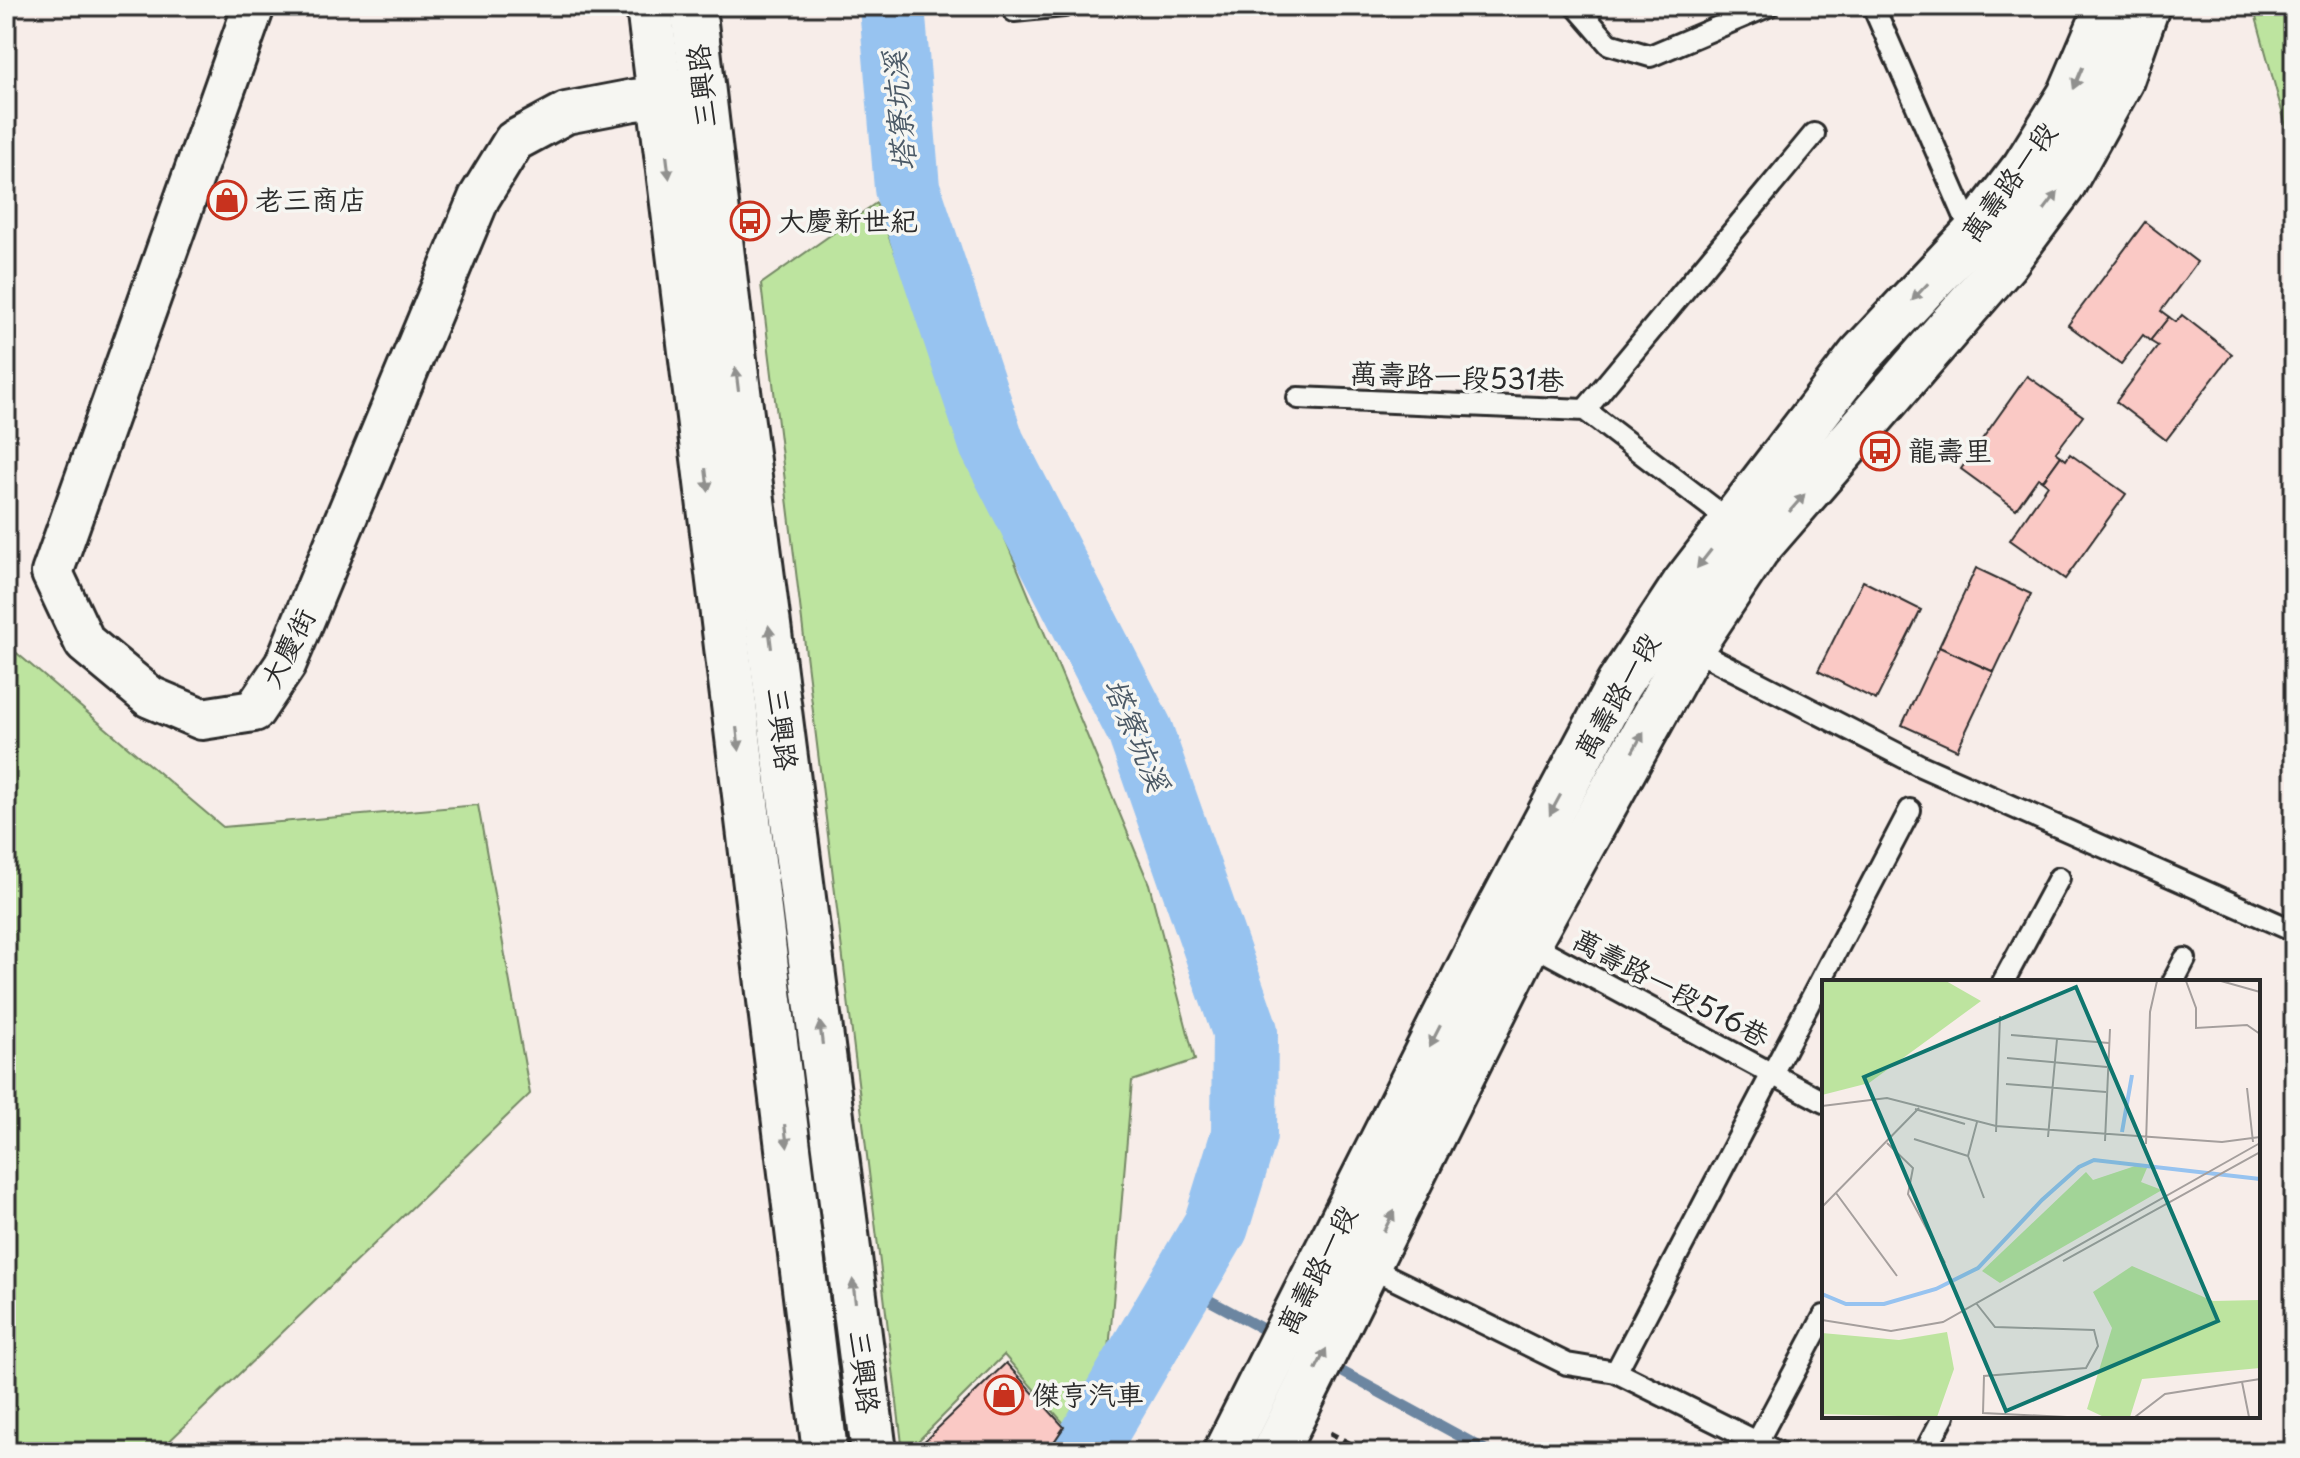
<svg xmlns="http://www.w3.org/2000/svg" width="2300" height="1458" font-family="'Playpen Sans','LXGW WenKai TC',sans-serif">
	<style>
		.green { fill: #bde49f; stroke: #748865; stroke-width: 2 }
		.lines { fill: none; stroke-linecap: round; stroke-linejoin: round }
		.stream { stroke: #6c86a1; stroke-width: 11 }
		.river { stroke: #97c3f0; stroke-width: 66 }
		.building { fill: #fac9c5; stroke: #2b2b2b; stroke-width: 2 }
		.service-casing { stroke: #2b2b2b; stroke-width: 26 }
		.minor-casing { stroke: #2b2b2b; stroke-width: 46 }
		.primary-casing { stroke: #2b2b2b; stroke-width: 50 }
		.path { stroke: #2b2b2b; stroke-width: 5; stroke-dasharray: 8 6; stroke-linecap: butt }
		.service { stroke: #f6f6f2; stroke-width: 20 }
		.minor { stroke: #f6f6f2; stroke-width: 40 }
		.primary { stroke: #f6f6f2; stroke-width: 44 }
		.oneway { fill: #90908e }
		.labels { text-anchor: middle; stroke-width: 7; stroke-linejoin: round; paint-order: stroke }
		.street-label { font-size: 28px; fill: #2b2b2b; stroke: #f6f6f2 }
		.poi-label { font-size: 28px; fill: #2b2b2b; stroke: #f6f6f2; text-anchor: start }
		.water-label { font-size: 30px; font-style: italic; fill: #4b5966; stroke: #f6f6f2 }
		.inset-river { fill: none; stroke: #97c3f0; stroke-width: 4 }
		.inset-road { fill: none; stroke: #a59f9d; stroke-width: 2 }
		.view { fill: #0f766e; fill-opacity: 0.15; stroke: #0f766e; stroke-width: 4 }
		.inset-edge { fill: none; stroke: #2b2b2b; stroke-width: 4 }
	</style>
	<rect width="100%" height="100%" fill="#f7ede9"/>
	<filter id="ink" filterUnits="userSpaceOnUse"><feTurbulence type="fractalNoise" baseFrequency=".0125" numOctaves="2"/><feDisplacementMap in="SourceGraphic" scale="16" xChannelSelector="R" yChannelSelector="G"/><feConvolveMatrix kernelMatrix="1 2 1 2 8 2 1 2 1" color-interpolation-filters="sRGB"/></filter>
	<g filter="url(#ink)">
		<g class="green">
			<path d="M 2255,6 L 2294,6 L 2294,155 L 2254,10 Z"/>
			<path d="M 876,203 L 984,488 L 1149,884 L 1195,1060 L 1132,1081 L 1108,1362 L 1067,1427 L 1004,1355 L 907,1452 L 903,1452 L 761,284 Z"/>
			<path d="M 6,644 L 223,827 L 478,805 L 530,1094 L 158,1452 L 6,1452 Z"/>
		</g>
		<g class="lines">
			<g class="stream">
				<path d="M 1181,1285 L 1274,1335"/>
				<path d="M 1328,1364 L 1489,1452"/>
			</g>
			<path class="river" d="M 892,6 L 907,188 L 992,444 L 1140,731 L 1245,1031 L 1244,1135 L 1216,1226 L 1084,1452"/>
		</g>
		<g class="building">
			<path d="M 2145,222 L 2197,262 L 2161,311 L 2169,317 L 2150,341 L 2143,335 L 2121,364 L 2068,325 Z"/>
			<path d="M 2182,315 L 2232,354 L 2166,440 L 2116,402 L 2158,346 L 2150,341 L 2169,317 L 2176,322 Z"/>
			<path d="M 2027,376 L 2083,416 L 2056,452 L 2061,456 L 2043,481 L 2038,478 L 2016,509 L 1961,469 Z"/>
			<path d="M 2070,454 L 2126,494 L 2065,579 L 2010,540 L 2048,485 L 2043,481 L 2061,456 L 2066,460 Z"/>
			<path d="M 1976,568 L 2031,594 L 1994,672 L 1939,647 Z"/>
			<path d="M 1863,581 L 1921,610 L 1876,700 L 1818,671 Z"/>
			<path d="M 1939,647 L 1994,672 L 1957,750 L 1902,725 Z"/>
			<path d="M 1006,1363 L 1064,1427 L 1047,1452 L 913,1452 Z"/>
		</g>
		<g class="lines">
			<g class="service-casing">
				<g id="service">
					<path d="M 1576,6 L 1609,44 L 1650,56 L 1768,6"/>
					<path d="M 1873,6 L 1973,235"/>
					<path d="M 1014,11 L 1064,6"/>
					<path d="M 1298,398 L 1585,410 L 1735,525"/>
					<path d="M 1585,410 L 1814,134"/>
					<path d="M 1687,646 L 1921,766 L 2294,931"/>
					<path d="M 1524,940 L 1824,1102"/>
					<path d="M 2003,982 L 2059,878"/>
					<path d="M 2173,982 L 2185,959"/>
					<path d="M 1363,1264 L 1567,1364 L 1616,1372 L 1777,1452"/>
					<path d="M 1616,1372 L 1910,810"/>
					<path d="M 1757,1442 L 1824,1316"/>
					<path d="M 1925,1452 L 1944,1416"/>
				</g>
			</g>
			<g class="minor-casing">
				<path id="minor" d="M 254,6 L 52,573 L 85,643 L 150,697 L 202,719 L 254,711 L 285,665 L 479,198 L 514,141 L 566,113 L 634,100 L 693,94"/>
			</g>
			<g class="primary-casing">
				<g id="primary">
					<path d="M 649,6 L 825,1452"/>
					<path d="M 693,6 L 733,352 L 874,1452"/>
					<path d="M 1226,1452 L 1492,923 L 1619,684 L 1684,585 L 1860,356 L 1973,235 L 2025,167 L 2070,95 L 2108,6"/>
					<path d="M 1275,1452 L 1528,943 L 1691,648 L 1757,549 L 2004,264 L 2062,186 L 2121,80 L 2147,6"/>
				</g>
			</g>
			<path class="path" d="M 1330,1433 L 1367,1452"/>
			<use href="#service" class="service"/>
			<use href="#minor" class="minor"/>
			<use href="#primary" class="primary"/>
		</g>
		<defs><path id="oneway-solid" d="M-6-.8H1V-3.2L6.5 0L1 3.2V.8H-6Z" transform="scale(2)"/></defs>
		<g class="oneway">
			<use href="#oneway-solid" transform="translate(2078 78) rotate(113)"/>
			<use href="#oneway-solid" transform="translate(668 167) rotate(83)"/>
			<use href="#oneway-solid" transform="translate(2051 201) rotate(-53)"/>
			<use href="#oneway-solid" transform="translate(1920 292) rotate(133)"/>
			<use href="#oneway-solid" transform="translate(737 379) rotate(-97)"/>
			<use href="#oneway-solid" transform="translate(707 480) rotate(83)"/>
			<use href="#oneway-solid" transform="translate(1797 503) rotate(-49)"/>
			<use href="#oneway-solid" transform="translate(1704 559) rotate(128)"/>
			<use href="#oneway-solid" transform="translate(770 637) rotate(-97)"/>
			<use href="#oneway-solid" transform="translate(738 739) rotate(83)"/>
			<use href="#oneway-solid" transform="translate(1638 742) rotate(-61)"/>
			<use href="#oneway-solid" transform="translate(1555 805) rotate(118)"/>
			<use href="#oneway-solid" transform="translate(821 1033) rotate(-97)"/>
			<use href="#oneway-solid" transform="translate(1435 1036) rotate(117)"/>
			<use href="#oneway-solid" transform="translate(786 1136) rotate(83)"/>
			<use href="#oneway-solid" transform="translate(1389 1221) rotate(-63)"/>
			<use href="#oneway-solid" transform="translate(854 1291) rotate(-97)"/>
			<use href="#oneway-solid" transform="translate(1321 1359) rotate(-63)"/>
		</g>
	</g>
	<defs>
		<g id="shop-ring" transform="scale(2)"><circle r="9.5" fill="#f6f6f2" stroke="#c8321e" stroke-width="1.5"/><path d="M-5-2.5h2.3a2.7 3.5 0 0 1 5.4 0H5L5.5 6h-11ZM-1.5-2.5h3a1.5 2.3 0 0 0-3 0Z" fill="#c8321e"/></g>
		<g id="bus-ring" transform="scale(2)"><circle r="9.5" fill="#f6f6f2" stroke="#c8321e" stroke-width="1.5"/><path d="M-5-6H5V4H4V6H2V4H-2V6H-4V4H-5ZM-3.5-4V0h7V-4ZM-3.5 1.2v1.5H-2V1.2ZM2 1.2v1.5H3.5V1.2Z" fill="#c8321e"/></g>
	</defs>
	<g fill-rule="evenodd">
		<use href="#shop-ring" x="227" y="200"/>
		<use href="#bus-ring" x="750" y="221"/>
		<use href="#bus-ring" x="1880" y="451"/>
		<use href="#shop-ring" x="1004" y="1395"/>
	</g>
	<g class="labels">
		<g class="street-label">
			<text transform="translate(702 86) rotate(-96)" y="10">三興路</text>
			<text transform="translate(2009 182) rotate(-54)" y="10">萬壽路一段</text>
			<text transform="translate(1457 377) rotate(2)" y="10">萬壽路一段531巷</text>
			<text transform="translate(288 648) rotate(-63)" y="10">大慶街</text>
			<text transform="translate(1617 696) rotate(-60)" y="10">萬壽路一段</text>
			<text transform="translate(782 729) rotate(83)" y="10">三興路</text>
			<text transform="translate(1671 988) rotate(28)" y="10">萬壽路一段516巷</text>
			<text transform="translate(1317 1270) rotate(-63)" y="10">萬壽路一段</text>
			<text transform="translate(864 1372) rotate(83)" y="10">三興路</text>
		</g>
		<g class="poi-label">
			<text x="255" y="210">老三商店</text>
			<text x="778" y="231">大慶新世紀</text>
			<text x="1908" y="461">龍壽里</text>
			<text x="1032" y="1405">傑亨汽車</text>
		</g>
		<g class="water-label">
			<text transform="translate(900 111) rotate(-95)" y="10">塔寮坑溪</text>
			<text transform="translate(1136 735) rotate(67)" y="10">塔寮坑溪</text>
		</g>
	</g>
	<g transform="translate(1822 980)">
		<rect width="438" height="438" fill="#f7ede9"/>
		<path d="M 0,1 L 124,1 L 159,21 L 47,103 L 0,115 ZM 313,186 L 325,188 L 319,202 L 340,210 L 178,303 L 160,291 L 264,192 L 271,200 ZM 310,286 L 391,321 L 438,320 L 438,388 L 320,399 L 308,437 L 282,437 L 265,429 L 290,348 L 271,312 ZM 125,352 L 132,389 L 115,437 L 0,434 L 0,353 L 77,360 Z" fill="#bde49f"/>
		<path class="inset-river" d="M 300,152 L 310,95M 0,314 L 24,324 L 62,324 L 114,309 L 156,288 L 220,220 L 257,187 L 272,180 L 438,199"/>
		<path class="inset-road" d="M 364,1 L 374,28 L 374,48 L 425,45 L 438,54M 399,1 L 438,12M 189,55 L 287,63M 185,78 L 285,87M 184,104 L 284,112M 425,108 L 431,162M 0,126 L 65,118 L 174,146 L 400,162 L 438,157M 93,129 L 143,144M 155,142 L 146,176 L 162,218M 174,152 L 178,36M 226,157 L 235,59M 92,159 L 146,176M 283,161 L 288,49M 65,163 L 91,188 L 86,214 L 123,283M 324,164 L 328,32 L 335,1M 14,213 L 75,296M 0,227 L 97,128M 241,281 L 438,172M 154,323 L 173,347 L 272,350 L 276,366 L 264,388 L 162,396 L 161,433 L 245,437M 0,340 L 69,351 L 121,342 L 438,163M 420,402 L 427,437M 313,437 L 343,414 L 438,399"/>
		<path class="view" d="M 254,7 L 396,341 L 184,431 L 42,97 Z"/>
		<rect width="438" height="438" class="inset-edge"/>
	</g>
	<rect width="2300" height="1458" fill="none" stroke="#f6f6f2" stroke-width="32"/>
	<rect x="16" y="16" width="2268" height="1426" fill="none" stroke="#2b2b2b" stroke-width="3" filter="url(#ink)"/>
</svg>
